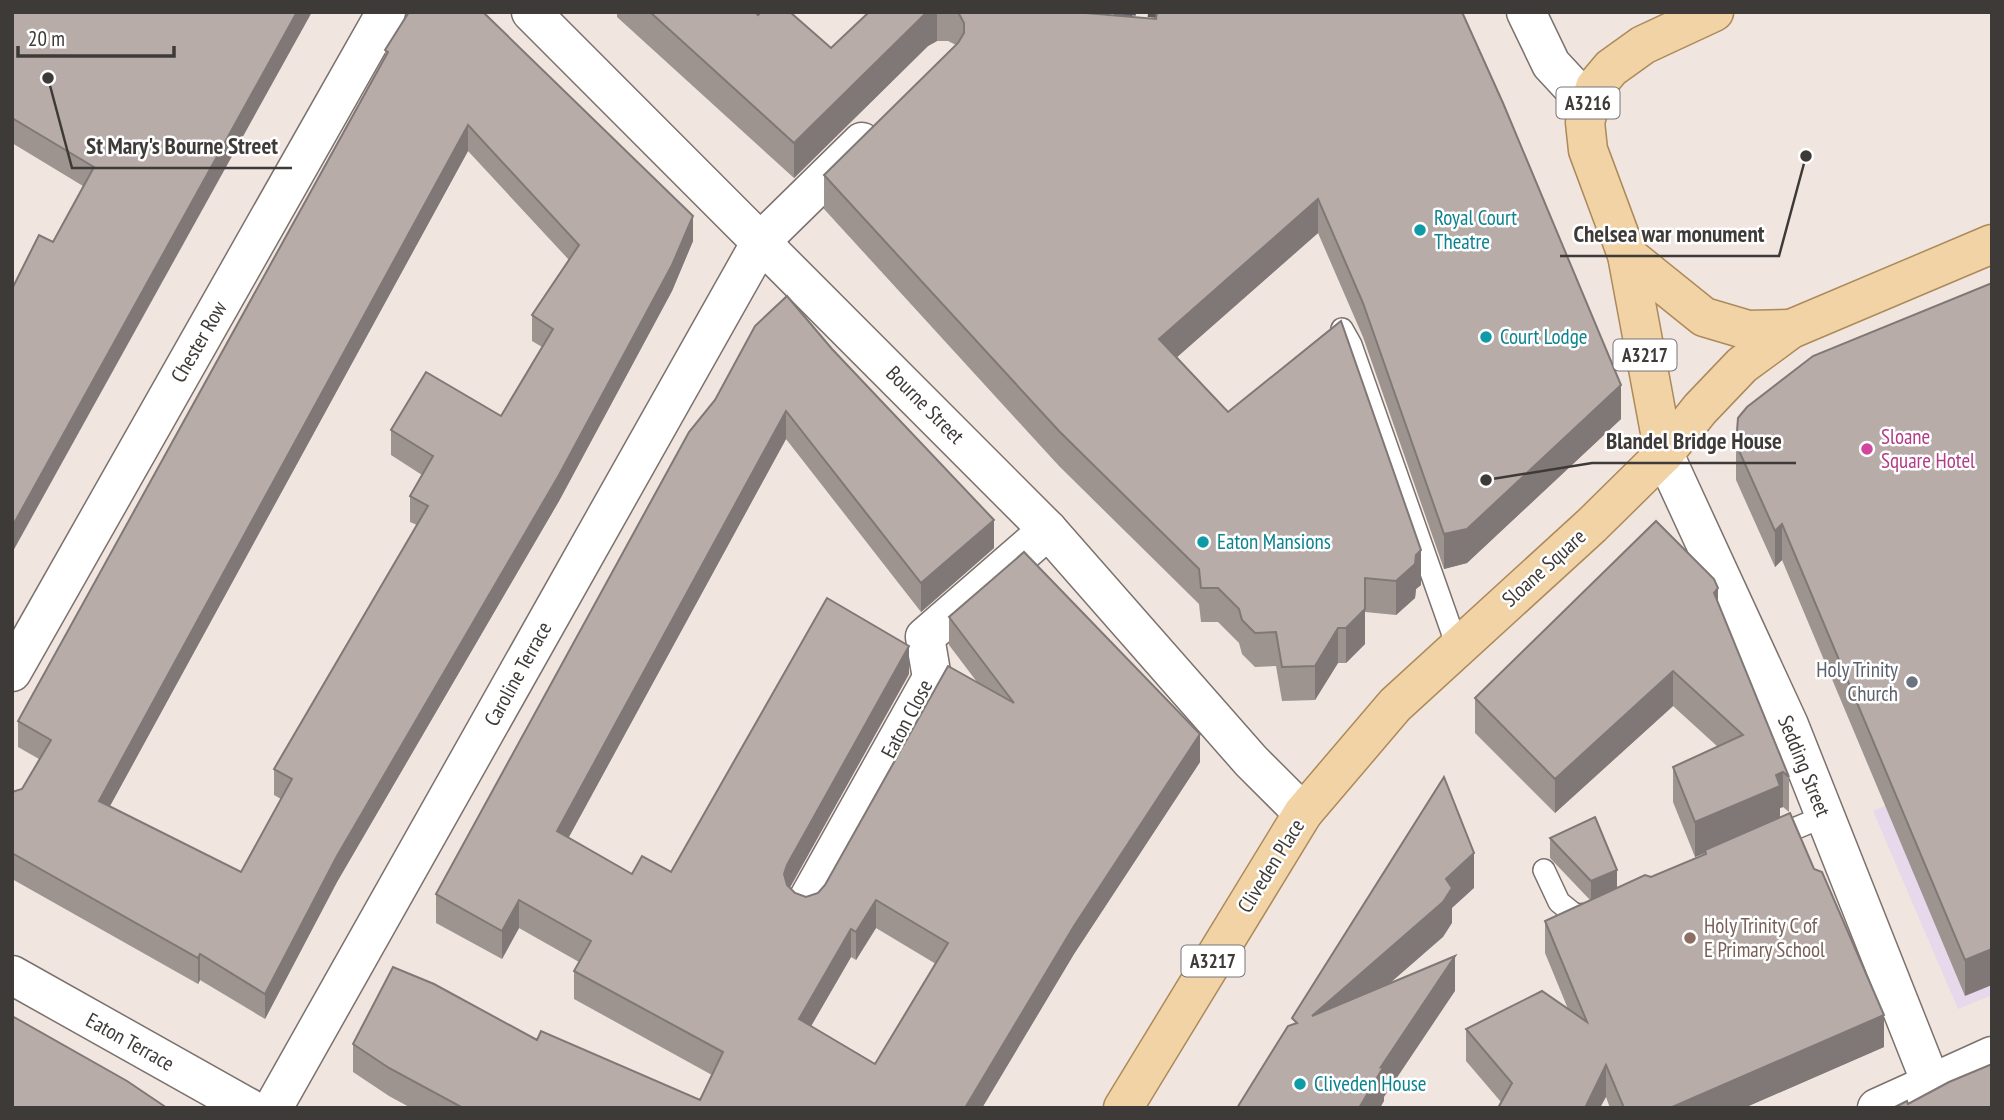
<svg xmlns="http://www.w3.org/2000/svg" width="2004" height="1120" font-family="'PT Sans Narrow',sans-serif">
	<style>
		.commercial { fill: #e7d8eb }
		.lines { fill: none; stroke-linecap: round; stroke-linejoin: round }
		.stream { stroke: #687388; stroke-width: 16 }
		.service-casing { stroke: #7b716d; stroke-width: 24 }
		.minor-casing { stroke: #7b716d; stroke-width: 41 }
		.primary-casing { stroke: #ac8a59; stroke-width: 41 }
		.service { stroke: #fff; stroke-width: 21 }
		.minor { stroke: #fff; stroke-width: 38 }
		.primary { stroke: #f1d3a6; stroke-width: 38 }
		.rail { stroke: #615c59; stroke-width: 5; stroke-dasharray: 12 12; stroke-linecap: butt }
		.wall { fill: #9d9490; fill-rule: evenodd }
		.shaded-wall { fill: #807876 }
		.building { fill: #b7aca8; stroke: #807876; stroke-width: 2; fill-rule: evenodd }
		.culture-dot { fill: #0f9aa8; stroke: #fff; stroke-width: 2.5 }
		.hotel-dot { fill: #d1479c; stroke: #fff; stroke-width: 2.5 }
		.worship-dot { fill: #6b7280; stroke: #fff; stroke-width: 2.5 }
		.education-dot { fill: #8d6e63; stroke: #fff; stroke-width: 2.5 }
		.labels { text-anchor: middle; stroke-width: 5; stroke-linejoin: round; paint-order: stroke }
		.shield { fill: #fff; stroke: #787574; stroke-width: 2 }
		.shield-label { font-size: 19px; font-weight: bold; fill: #3e3a38 }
		.culture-label { font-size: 21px; fill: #0d838f; stroke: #fff; text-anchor: start }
		.street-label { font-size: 21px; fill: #3e3a38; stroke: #fff }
		.hotel-label { font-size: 21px; fill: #b23c85; stroke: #fff; text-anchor: start }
		.worship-label { font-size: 21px; fill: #5b616d; stroke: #fff; text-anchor: end }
		.education-label { font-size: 21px; fill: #785e54; stroke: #fff; text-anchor: start }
		.leader { fill: none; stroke: #3e3a38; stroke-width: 2.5 }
		.callout-dot { fill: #3e3a38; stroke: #fff; stroke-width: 2.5 }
		.callout-label { font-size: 23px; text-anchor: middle; font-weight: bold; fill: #3e3a38; stroke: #fff; stroke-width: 5; stroke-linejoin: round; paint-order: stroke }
	</style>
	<rect width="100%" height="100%" fill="#f1e5e0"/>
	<path class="commercial" d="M 1992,761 L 1992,995 L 1958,1009 L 1873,811 Z"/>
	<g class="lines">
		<path class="stream" d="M 1121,12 L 1134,34"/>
		<g class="service-casing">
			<g id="service">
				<path d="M 1342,329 L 1351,345 L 1457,646"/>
				<path d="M 1772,838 L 1825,816"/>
				<path d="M 1544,870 L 1559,902 L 1575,915 L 1595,914"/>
			</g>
		</g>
		<g class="minor-casing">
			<g id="minor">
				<path d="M 531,12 L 1048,530 L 1251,761 L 1303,813"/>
				<path d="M 1526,12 L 1551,64 L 1588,104"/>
				<path d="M 1664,454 L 1789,725 L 1931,1083"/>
				<path d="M 12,672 L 386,12"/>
				<path d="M 806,903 L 932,678 L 925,637 L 1048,530"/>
				<path d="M 12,975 L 249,1108"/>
				<path d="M 273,1108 L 762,240 L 862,142"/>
				<path d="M 1877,1108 L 1992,1056"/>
			</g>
		</g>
		<g class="primary-casing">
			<g id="primary">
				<path d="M 1627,255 L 1704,317 L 1748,330 L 1791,329"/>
				<path d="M 1664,454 L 1627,255 L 1588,150 L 1585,122 L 1595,87 L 1611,68 L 1643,45 L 1714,12"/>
				<path d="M 1123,1108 L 1303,813 L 1395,705 L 1592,525 L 1664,454 L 1700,409 L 1742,365 L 1791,329 L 1992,244"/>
			</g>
		</g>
		<use href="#service" class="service"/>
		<use href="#minor" class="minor"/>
		<use href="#primary" class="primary"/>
		<path class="rail" d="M 1124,12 L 1162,16"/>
	</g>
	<g class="wall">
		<path d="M 12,12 L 312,12 L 53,242 L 83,186 L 12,143 Z"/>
		<path d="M 617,12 L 755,12 L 758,15 L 831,48 L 869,12 L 1074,12 L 1621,419 L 1467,563 L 1444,569 L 1363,337 L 1318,233 L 1177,357 L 1228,412 L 1421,585 L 1416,589 L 1415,598 L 1396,615 L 1365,612 L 1365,644 L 1346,663 L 1338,663 L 1315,700 L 1282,701 L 1276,666 L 1255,667 L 1242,654 L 1239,643 L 1218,622 L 1201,622 L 1199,604 L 1059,466 L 824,209 L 824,175 L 956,45 L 948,41 L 937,41 L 928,46 L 794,178 L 617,17 Z"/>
		<path d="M 385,50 L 693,241 L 672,291 L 559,501 L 337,882 L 265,1019 L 200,980 L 198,984 L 12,879 L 12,792 L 22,789 L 39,759 L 18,747 L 18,721 L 385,56 ZM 468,151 L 569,260 L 532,315 L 532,341 L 542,347 L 501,416 L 391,430 L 391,455 L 422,475 L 410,496 L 410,522 L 417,525 L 274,769 L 274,795 L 281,799 L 241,872 L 110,806 Z"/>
		<path d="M 1992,283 L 1965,996 L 1782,560 L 1775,567 L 1736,480 L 1736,444 Z"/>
		<path d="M 755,326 L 994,548 L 921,612 L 786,439 L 568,838 L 632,874 L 671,872 L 909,674 L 789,888 L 795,893 L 806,897 L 818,893 L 825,885 L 977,682 L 949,645 L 949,617 L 1200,762 L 1074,954 L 982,1108 L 411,1108 L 389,1096 L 353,1072 L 353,1044 L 537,1040 L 700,1100 L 712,1075 L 574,999 L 574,971 L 579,962 L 519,928 L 502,959 L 436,923 L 436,894 L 715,400 ZM 876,928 L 936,964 L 875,1064 L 811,1026 L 851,957 L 856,960 Z"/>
		<path d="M 1718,604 L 1789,777 L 1789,812 L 1783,807 L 1780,808 L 1780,817 L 1884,1047 L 1744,1108 L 1610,1108 L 1606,1097 L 1501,1102 L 1466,1061 L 1466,1029 L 1568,1009 L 1545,953 L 1545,921 L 1590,900 L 1550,858 L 1550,838 L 1617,888 L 1651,877 L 1705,854 L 1705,853 L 1695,857 L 1673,802 L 1673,767 L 1718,747 L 1673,706 L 1555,813 L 1475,733 L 1475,698 Z"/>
	</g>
	<g class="shaded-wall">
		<path d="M 297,12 L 312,12 L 12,553 L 12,527 Z"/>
		<path d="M 927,12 L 937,12 L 937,41 L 928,46 L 794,178 L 794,143 Z"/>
		<path d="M 468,125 L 468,151 L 99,826 L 99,801 Z"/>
		<path d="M 1318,199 L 1318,233 L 1159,373 L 1159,339 Z"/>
		<path d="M 693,216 L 693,241 L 672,291 L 559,501 L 337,882 L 265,1019 L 265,994 L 337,856 Z"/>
		<path d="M 1621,385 L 1621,419 L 1467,563 L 1444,569 L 1444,534 Z"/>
		<path d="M 786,411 L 786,439 L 557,859 L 557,831 Z"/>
		<path d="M 994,520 L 994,548 L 921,612 L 921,583 Z"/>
		<path d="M 1782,524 L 1782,560 L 1775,567 L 1775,531 Z"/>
		<path d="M 1421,550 L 1421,585 L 1416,589 L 1415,598 L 1396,615 L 1396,581 L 1416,555 Z"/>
		<path d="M 1365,578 L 1365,644 L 1346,663 L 1346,628 Z"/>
		<path d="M 1718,588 L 1718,623 L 1714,593 Z"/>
		<path d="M 1338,628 L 1338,663 L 1315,700 L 1315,666 Z"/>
		<path d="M 909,646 L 909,674 L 787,893 L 784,874 L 787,865 Z"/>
		<path d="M 1673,671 L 1673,706 L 1555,813 L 1555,779 Z"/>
		<path d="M 1200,734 L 1200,762 L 1074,954 L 982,1108 L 965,1108 L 1074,926 Z"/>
		<path d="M 1783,772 L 1783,807 L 1780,808 L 1780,821 L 1705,850 L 1705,853 L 1695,857 L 1695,822 L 1776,775 Z"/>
		<path d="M 1474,853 L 1474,888 L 1452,908 L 1452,923 L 1443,937 L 1312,1051 L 1312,1016 L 1446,879 Z"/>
		<path d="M 1617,870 L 1617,891 L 1591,902 L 1591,881 Z"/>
		<path d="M 519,900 L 519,928 L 502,959 L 502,931 Z"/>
		<path d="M 876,900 L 876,928 L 856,960 L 856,932 Z"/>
		<path d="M 851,929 L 851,957 L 799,1047 L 799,1019 Z"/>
		<path d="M 1992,949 L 1992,985 L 1965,996 L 1965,960 Z"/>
		<path d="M 200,954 L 200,980 L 198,984 L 198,958 Z"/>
		<path d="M 1455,956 L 1455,991 L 1384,1097 L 1384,1101 L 1380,1108 L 1359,1108 L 1381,1067 Z"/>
		<path d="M 1884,1015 L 1884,1047 L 1744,1108 L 1670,1108 Z"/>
		<path d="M 1606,1065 L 1606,1097 L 1600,1108 L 1585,1108 Z"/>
	</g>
	<g class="building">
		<path d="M 12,12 L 297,12 L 12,527 L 12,289 L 39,235 L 53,242 L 94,167 L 12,118 Z"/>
		<path d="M 409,12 L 483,12 L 693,216 L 672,265 L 559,475 L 337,856 L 265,994 L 200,954 L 198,958 L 12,853 L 12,792 L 22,789 L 51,740 L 18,721 L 388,52 L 385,50 ZM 468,125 L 579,245 L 532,315 L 553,329 L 501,416 L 426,372 L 391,430 L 433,456 L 410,496 L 428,506 L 274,769 L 292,779 L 241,872 L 99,801 Z"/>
		<path d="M 650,12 L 755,12 L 758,15 L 761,12 L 790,12 L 831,48 L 869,12 L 927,12 L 794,143 Z"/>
		<path d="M 958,12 L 1074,12 L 1156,19 L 1157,12 L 1462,12 L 1503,103 L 1621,385 L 1467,529 L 1444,534 L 1363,303 L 1318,199 L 1159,339 L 1228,412 L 1341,321 L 1421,550 L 1416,555 L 1415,564 L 1396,581 L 1365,578 L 1365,609 L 1346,628 L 1338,628 L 1315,666 L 1282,667 L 1276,632 L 1255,633 L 1242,620 L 1239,609 L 1218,588 L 1201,588 L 1199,569 L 1059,431 L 824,175 L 958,43 L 964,33 L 964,23 Z"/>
		<path d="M 1992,283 L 1992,949 L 1965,960 L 1782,524 L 1775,531 L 1736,444 L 1738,418 L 1747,407 L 1813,356 Z"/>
		<path d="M 787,296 L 832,349 L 994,520 L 921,583 L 786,411 L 557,831 L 632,874 L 642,856 L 671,872 L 827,598 L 909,646 L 787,865 L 784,874 L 787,885 L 795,893 L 806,897 L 818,893 L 825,885 L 948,666 L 1014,703 L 949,617 L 1024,552 L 1200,734 L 1074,926 L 965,1108 L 463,1108 L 389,1068 L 353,1044 L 393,967 L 434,984 L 537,1040 L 541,1031 L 700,1100 L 723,1052 L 574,971 L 591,941 L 519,900 L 502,931 L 436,894 L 689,432 L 715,400 L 755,326 ZM 876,900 L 948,943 L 875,1064 L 799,1019 L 851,929 L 856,932 Z"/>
		<path d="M 1656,521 L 1714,579 L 1718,588 L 1714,593 L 1789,777 L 1783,772 L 1776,775 L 1780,786 L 1695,822 L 1673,767 L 1743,735 L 1673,671 L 1555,779 L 1475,698 Z"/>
		<path d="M 1444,777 L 1474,853 L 1446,879 L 1452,888 L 1443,902 L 1312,1016 L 1455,956 L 1381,1067 L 1384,1066 L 1359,1108 L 1237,1108 L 1288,1026 L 1297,1023 L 1292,1018 Z"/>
		<path d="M 1790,813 L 1814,869 L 1822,872 L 1884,1015 L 1670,1108 L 1624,1108 L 1606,1065 L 1585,1108 L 1498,1108 L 1512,1083 L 1466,1029 L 1542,991 L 1587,1022 L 1545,921 L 1645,875 L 1651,877 L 1706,854 L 1705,850 Z"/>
		<path d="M 1595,817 L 1617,870 L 1591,881 L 1550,838 Z"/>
		<path d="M 12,1016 L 127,1081 L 167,1108 L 12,1108 Z"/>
		<path d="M 1992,1064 L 1992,1108 L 1893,1108 L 1907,1101 L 1908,1104 L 1949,1082 Z"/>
	</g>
	<g class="culture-dot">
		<circle cx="1420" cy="230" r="7"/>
		<circle cx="1486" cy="337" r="7"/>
		<circle cx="1203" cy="542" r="7"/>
		<circle cx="1300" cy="1084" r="7"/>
	</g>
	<circle class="hotel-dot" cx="1867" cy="449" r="7"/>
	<circle class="worship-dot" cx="1912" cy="682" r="7"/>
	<circle class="education-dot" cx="1690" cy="938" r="7"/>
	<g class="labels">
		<g class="shield">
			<rect x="1556.5" y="87.5" width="63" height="31" rx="5"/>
			<rect x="1613.5" y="339.5" width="63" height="31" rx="5"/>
			<rect x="1181.5" y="945.5" width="63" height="31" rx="5"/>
		</g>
		<g class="shield-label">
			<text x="1588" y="110">A3216</text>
			<text x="1645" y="362">A3217</text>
			<text x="1213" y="968">A3217</text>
		</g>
		<g class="culture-label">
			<text x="1434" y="225">Royal Court<tspan x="1434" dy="24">Theatre</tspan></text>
			<text x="1500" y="344">Court Lodge</text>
			<text x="1217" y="549">Eaton Mansions</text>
			<text x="1314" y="1091">Cliveden House</text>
		</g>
		<g class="street-label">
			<text transform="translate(199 342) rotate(-60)" y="7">Chester Row</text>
			<text transform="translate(925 405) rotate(45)" y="7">Bourne Street</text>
			<text transform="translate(1544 568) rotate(-42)" y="7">Sloane Square</text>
			<text transform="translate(518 674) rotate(-61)" y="7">Caroline Terrace</text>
			<text transform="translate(907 719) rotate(-62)" y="7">Eaton Close</text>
			<text transform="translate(1804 766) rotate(68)" y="7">Sedding Street</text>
			<text transform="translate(1271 866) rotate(-58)" y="7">Cliveden Place</text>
			<text transform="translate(130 1042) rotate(29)" y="7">Eaton Terrace</text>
		</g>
		<g class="hotel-label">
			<text x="1881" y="444">Sloane<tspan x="1881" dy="24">Square Hotel</tspan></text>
		</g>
		<g class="worship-label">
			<text x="1898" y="677">Holy Trinity<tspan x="1898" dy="24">Church</tspan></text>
		</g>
		<g class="education-label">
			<text x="1704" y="933">Holy Trinity C of<tspan x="1704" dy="24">E Primary School</tspan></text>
		</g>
	</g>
	<path class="leader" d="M48 78L72 168H292M1806 156L1779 256H1560M1486 480L1592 463H1796"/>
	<g class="callout-dot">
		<circle cx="48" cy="78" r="7"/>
		<circle cx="1806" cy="156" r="7"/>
		<circle cx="1486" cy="480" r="7"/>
	</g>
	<g class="callout-label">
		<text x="182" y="154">St Mary's Bourne Street</text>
		<text x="1669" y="242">Chelsea war monument</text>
		<text x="1694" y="449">Blandel Bridge House</text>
	</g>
	<rect width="2004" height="1120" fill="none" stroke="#3e3a38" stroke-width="28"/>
	<path d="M18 46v10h156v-10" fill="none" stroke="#3e3a38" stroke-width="3.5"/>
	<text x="28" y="46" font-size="21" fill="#3e3a38" stroke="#ffffff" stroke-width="5" paint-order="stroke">20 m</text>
</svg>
